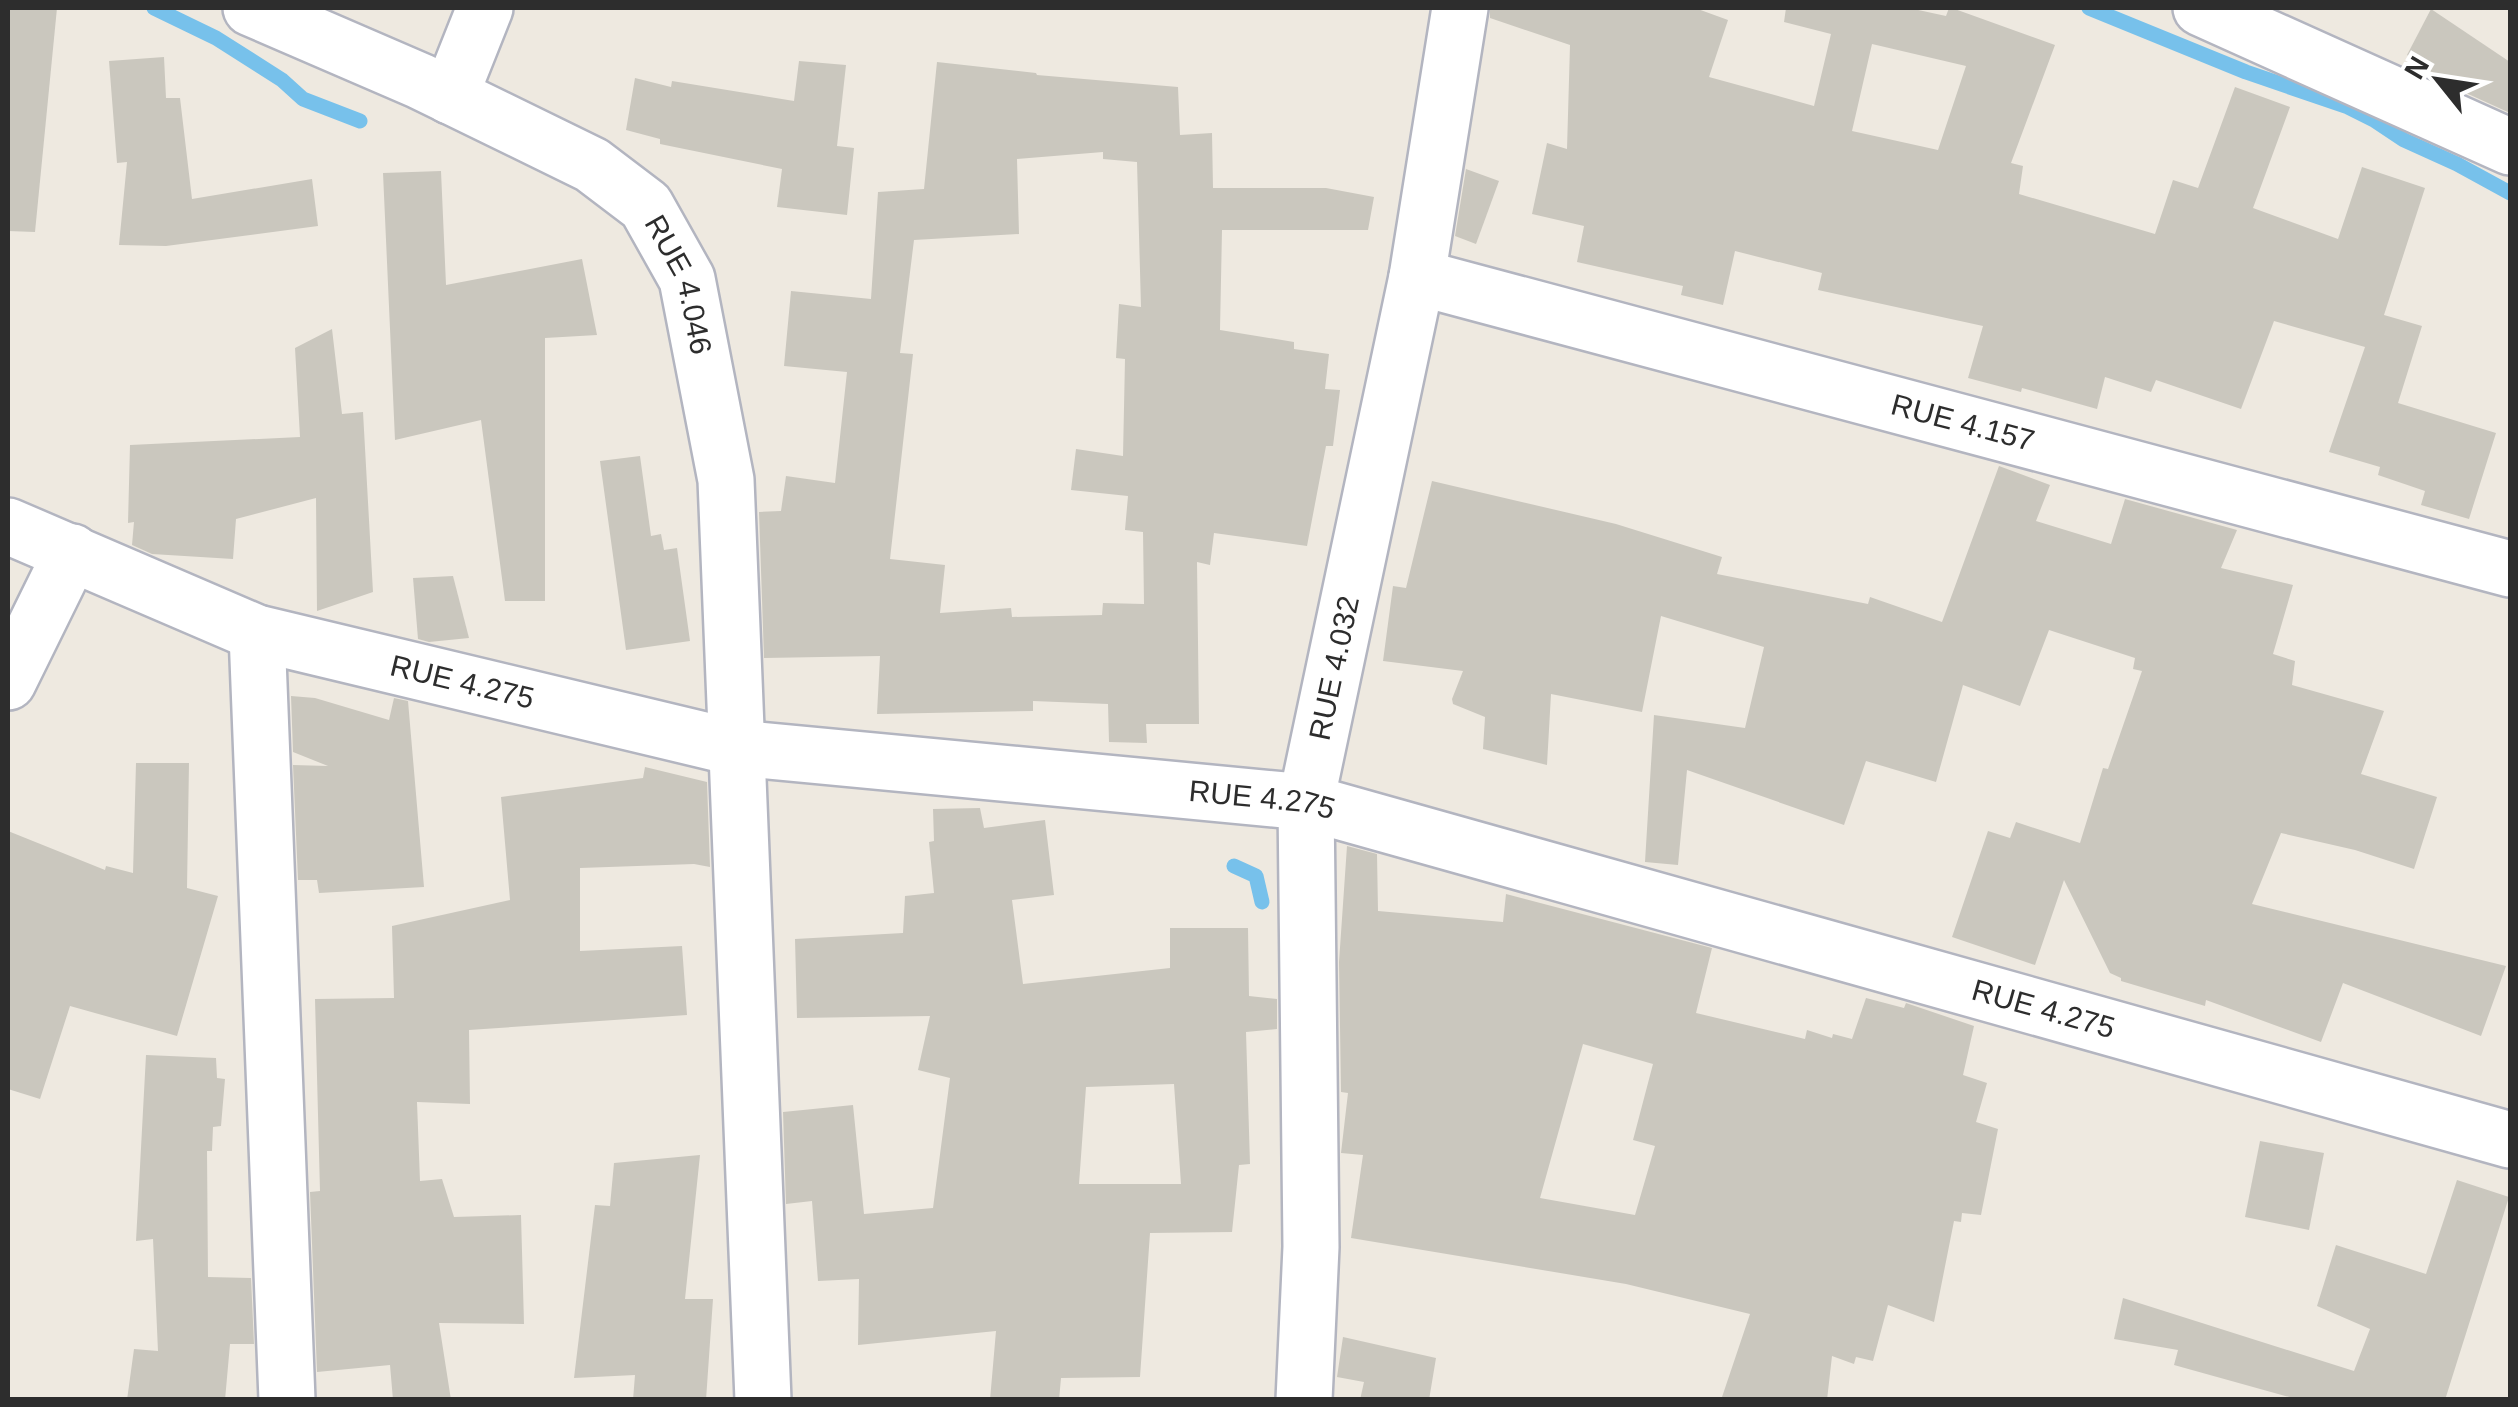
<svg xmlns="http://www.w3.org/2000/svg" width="2518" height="1407" font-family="Helvetica,sans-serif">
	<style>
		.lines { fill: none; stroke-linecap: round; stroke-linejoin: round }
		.stream { stroke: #77c1eb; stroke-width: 15 }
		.building { fill: #cac7be; fill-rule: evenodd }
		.street-casing { stroke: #b3b5c0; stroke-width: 60 }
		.street { stroke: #fff; stroke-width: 55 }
		.labels { text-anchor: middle; stroke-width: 8; stroke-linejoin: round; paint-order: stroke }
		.street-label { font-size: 30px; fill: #2d2d2d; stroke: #fff }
	</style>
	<rect width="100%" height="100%" fill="#eee9e0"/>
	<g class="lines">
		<g class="stream">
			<path d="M 154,8 L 216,38 L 282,80 L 303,99 L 360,121"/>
			<path d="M 2089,8 L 2246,72 L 2348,107 L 2374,120 L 2404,140 L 2457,164 L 2510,193"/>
			<path d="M 1234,866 L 1256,876 L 1262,902"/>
		</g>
	</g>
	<g class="building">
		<path d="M 8,8 L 57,8 L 35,232 L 8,231 Z"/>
		<path d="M 1490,8 L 1695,8 L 1728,20 L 1709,77 L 1814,106 L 1831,34 L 1784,22 L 1786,8 L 1909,8 L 1946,16 L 1949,8 L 1952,8 L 2055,45 L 2011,163 L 2023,166 L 2019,194 L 2155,234 L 2173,180 L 2198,188 L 2235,87 L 2290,107 L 2253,208 L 2338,239 L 2362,167 L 2425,188 L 2384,315 L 2422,326 L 2398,403 L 2496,433 L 2469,519 L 2421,505 L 2425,491 L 2378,475 L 2380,467 L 2329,452 L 2365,347 L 2274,321 L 2241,409 L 2156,380 L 2151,392 L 2105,377 L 2097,409 L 2022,388 L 2021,392 L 1968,378 L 1983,326 L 1818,290 L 1822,273 L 1735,251 L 1723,305 L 1681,295 L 1683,286 L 1577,262 L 1584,226 L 1532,214 L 1547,143 L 1567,149 L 1570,45 L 1490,18 ZM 1872,44 L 1966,66 L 1938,150 L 1852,131 Z"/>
		<path d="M 2431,9 L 2510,62 L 2510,113 L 2455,88 L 2407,55 Z"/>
		<path d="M 164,57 L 166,98 L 180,98 L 192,199 L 312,179 L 318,226 L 166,246 L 119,245 L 127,162 L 117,163 L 109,61 Z"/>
		<path d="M 799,61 L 846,65 L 837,146 L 854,148 L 847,215 L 777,207 L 782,169 L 660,144 L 660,139 L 626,130 L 635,78 L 671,87 L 672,81 L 794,101 Z"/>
		<path d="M 937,62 L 1036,73 L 1037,75 L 1178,87 L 1180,135 L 1212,133 L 1213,188 L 1326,188 L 1374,197 L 1368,230 L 1222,230 L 1220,330 L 1294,342 L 1294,349 L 1329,354 L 1325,389 L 1340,390 L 1333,446 L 1326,446 L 1307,546 L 1214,533 L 1210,565 L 1197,562 L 1199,724 L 1146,724 L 1147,743 L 1109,742 L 1108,704 L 1033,701 L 1033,711 L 877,714 L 880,656 L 764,658 L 759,512 L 781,511 L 786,476 L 835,483 L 847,372 L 784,366 L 791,291 L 871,299 L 878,192 L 924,189 ZM 1103,152 L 1103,159 L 1137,162 L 1141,307 L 1119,304 L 1116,358 L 1125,359 L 1123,456 L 1076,449 L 1071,490 L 1128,496 L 1125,530 L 1143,532 L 1144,604 L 1103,603 L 1102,615 L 1012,617 L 1011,608 L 940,613 L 945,565 L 890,559 L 913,354 L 900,353 L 914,240 L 1019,234 L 1017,159 Z"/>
		<path d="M 1466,169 L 1499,181 L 1476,244 L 1455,236 Z"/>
		<path d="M 441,171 L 446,285 L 582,259 L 597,335 L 545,338 L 545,601 L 505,601 L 481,420 L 395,440 L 383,173 Z"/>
		<path d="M 332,329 L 342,414 L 363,412 L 373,592 L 317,611 L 316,498 L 236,519 L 233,559 L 152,554 L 132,545 L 134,522 L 128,523 L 130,445 L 300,437 L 295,348 Z"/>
		<path d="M 640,456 L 651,536 L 661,534 L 664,550 L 677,548 L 690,641 L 626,650 L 600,461 Z"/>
		<path d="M 1999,466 L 2050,485 L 2036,521 L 2111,544 L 2125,499 L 2237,530 L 2221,568 L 2293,585 L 2273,654 L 2295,661 L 2292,685 L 2384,711 L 2361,774 L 2437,797 L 2414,869 L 2355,850 L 2281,833 L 2252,904 L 2506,966 L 2481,1036 L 2343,983 L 2321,1042 L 2206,1000 L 2205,1006 L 2121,981 L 2121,978 L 2110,973 L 2064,880 L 2035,965 L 1952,937 L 1988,831 L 2010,838 L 2016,822 L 2080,843 L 2103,768 L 2108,769 L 2142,671 L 2133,669 L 2135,658 L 2049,630 L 2020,706 L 1963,685 L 1936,782 L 1866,761 L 1844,825 L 1687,770 L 1678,865 L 1645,862 L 1654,715 L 1745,728 L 1764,647 L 1661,616 L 1642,712 L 1551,694 L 1547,765 L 1483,749 L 1485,717 L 1453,704 L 1452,699 L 1463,671 L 1383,661 L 1393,586 L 1406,588 L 1432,481 L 1616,524 L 1722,557 L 1717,574 L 1868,604 L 1870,597 L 1942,622 Z"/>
		<path d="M 453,576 L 469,638 L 429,642 L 418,639 L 413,578 Z"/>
		<path d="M 291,696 L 315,698 L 389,720 L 394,698 L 408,701 L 424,887 L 319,893 L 317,880 L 298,880 L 293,765 L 328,766 L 293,752 Z"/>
		<path d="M 136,763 L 189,763 L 187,888 L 218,896 L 177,1036 L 70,1006 L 40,1099 L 8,1089 L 8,831 L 105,870 L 106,866 L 133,873 Z"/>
		<path d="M 645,767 L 707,782 L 710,867 L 694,864 L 580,868 L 580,951 L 682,946 L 687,1015 L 469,1030 L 470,1104 L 417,1102 L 420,1181 L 442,1179 L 454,1217 L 521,1215 L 524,1324 L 439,1323 L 451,1400 L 393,1400 L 390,1365 L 317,1372 L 310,1192 L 320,1191 L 315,999 L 394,998 L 392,926 L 510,900 L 501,797 L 643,778 Z"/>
		<path d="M 980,808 L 984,828 L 1045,820 L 1054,895 L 1012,900 L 1023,984 L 1170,968 L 1170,928 L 1248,928 L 1249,996 L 1277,999 L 1277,1029 L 1246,1032 L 1250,1164 L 1239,1165 L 1232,1232 L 1150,1233 L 1140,1377 L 1061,1378 L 1059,1400 L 990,1400 L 996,1331 L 858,1345 L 859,1279 L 818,1281 L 812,1201 L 786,1204 L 783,1112 L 853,1105 L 864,1214 L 933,1208 L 950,1078 L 918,1070 L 930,1016 L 797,1018 L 795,939 L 903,933 L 905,896 L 934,893 L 929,842 L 934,841 L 933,809 ZM 1174,1084 L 1181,1184 L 1079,1184 L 1086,1087 Z"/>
		<path d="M 1347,846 L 1377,854 L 1378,911 L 1503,922 L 1506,894 L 1712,948 L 1696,1013 L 1805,1039 L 1807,1030 L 1832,1038 L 1833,1034 L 1852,1039 L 1866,998 L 1904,1008 L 1906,1003 L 1974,1026 L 1963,1075 L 1987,1083 L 1976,1122 L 1998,1129 L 1981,1215 L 1962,1213 L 1961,1222 L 1954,1221 L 1934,1322 L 1888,1305 L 1873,1361 L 1856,1357 L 1854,1364 L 1832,1356 L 1827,1400 L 1721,1400 L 1750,1314 L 1626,1284 L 1351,1238 L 1363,1155 L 1341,1153 L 1348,1093 L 1341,1092 L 1339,962 ZM 1583,1044 L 1653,1064 L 1633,1140 L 1655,1146 L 1635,1215 L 1540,1198 Z"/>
		<path d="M 146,1055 L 216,1058 L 217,1078 L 225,1079 L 221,1126 L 213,1127 L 212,1151 L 207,1151 L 208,1277 L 251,1278 L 254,1344 L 230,1344 L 225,1400 L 127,1400 L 134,1349 L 158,1351 L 153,1239 L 136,1241 Z"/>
		<path d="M 2260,1141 L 2324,1153 L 2309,1230 L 2245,1217 Z"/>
		<path d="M 700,1155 L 685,1299 L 713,1299 L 706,1400 L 633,1400 L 635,1375 L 574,1378 L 595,1205 L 610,1206 L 614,1163 Z"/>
		<path d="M 2457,1180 L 2509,1197 L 2445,1400 L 2300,1400 L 2174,1365 L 2178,1350 L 2114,1339 L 2123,1298 L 2354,1371 L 2370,1329 L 2317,1306 L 2336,1245 L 2426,1274 Z"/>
		<path d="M 1343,1337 L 1436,1358 L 1429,1400 L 1360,1400 L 1364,1382 L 1337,1377 Z"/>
	</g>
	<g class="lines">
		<g class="street-casing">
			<g id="street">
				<path id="s1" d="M 251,8 L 420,81 L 592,165 L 646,206 L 687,279 L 726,480 L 763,1400"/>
				<path d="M 2201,8 L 2510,147"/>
				<path d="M 450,96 L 485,8"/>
				<path id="s2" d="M 1417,277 L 2510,569"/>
				<path id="s3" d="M 8,526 L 257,633 L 737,748 L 1306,802 L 2510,1140"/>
				<path d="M 257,633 L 287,1400"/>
				<path d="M 8,682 L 72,552"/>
				<path id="s4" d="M 1304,1400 L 1311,1247 L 1306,802 L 1417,277 L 1460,8"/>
			</g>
		</g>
		<use href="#street" class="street"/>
	</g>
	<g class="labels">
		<g class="street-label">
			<text dy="10" stroke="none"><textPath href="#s1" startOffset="530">RUE 4.046</textPath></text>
			<text dy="10" stroke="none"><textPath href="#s2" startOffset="565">RUE 4.157</textPath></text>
			<text dy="10" stroke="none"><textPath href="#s4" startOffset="735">RUE 4.032</textPath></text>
			<text dy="10" stroke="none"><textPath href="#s3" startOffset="482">RUE 4.275</textPath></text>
			<text dy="10" stroke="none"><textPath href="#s3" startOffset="1292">RUE 4.275</textPath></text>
			<text dy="10" stroke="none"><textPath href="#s3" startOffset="2102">RUE 4.275</textPath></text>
		</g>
	</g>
	<rect width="2518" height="1407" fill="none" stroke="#2d2d2d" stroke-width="20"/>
	<g transform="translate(2438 80) rotate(300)" stroke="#ffffff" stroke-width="8" paint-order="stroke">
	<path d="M0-8L18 38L0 25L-18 38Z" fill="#2d2d2d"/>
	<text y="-15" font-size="28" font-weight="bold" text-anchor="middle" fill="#2d2d2d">N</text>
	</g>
</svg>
